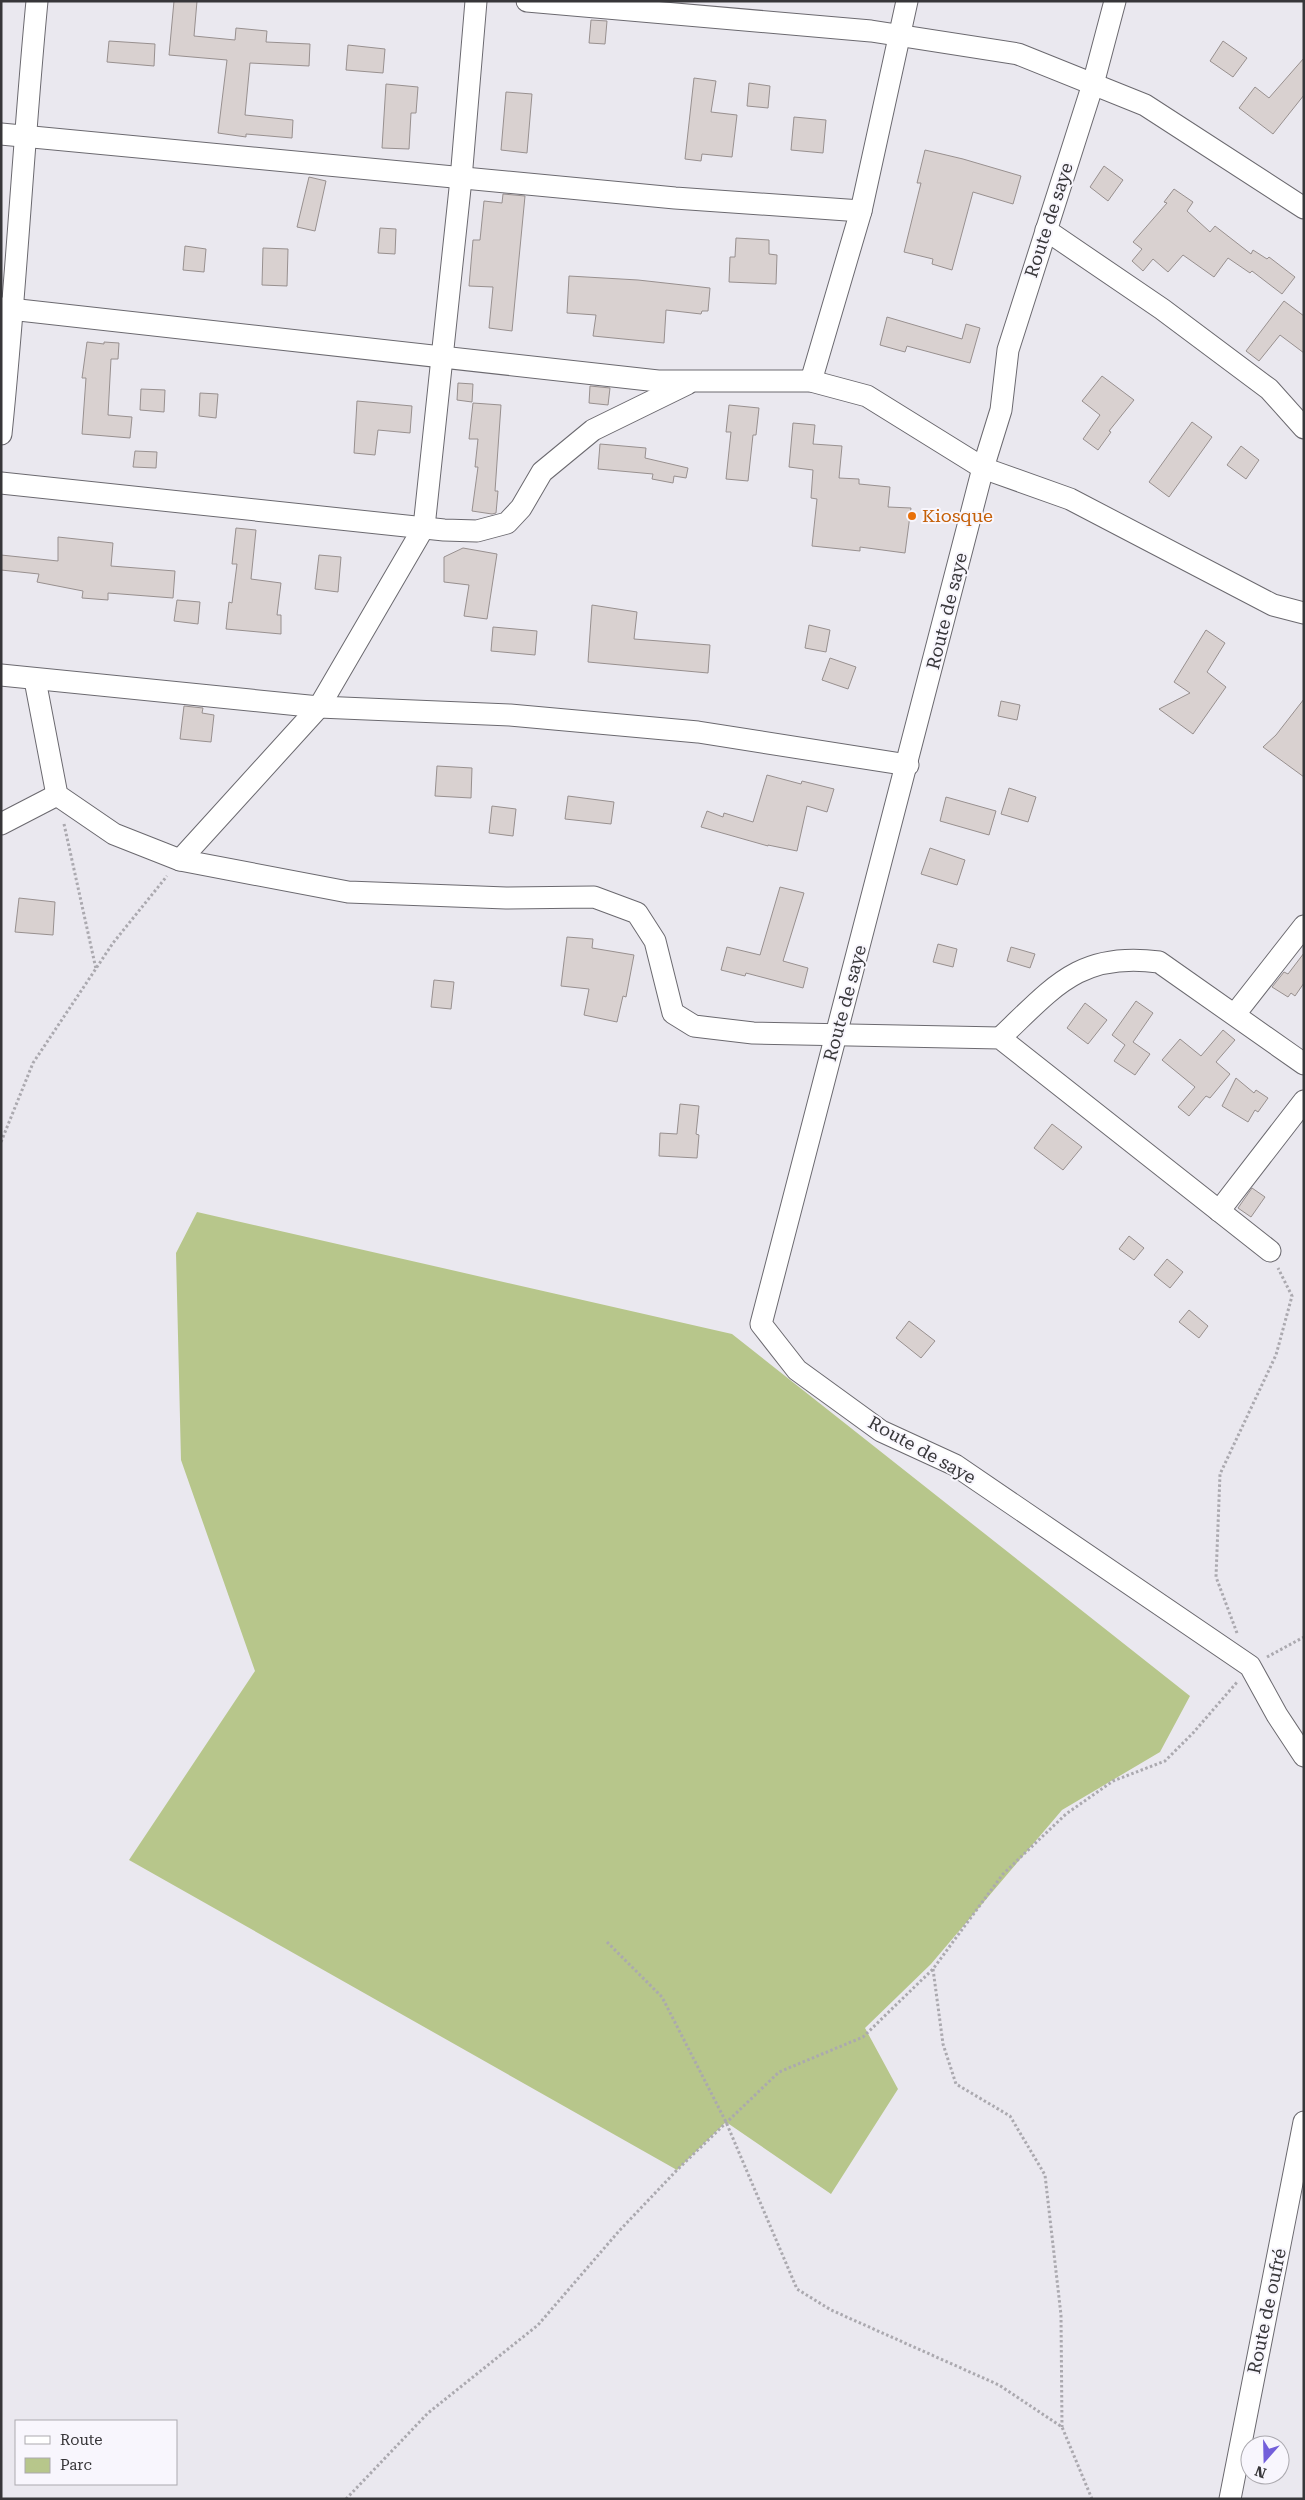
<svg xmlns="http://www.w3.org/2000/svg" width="1305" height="2500" font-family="'Roboto Serif',serif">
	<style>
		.green { fill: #b7c68b }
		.building { fill: #d9d1d0; stroke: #98908f }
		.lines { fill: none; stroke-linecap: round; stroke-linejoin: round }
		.street-casing { stroke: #6b696f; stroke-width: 23 }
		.path { stroke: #aba9af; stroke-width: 3; stroke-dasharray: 2.5 2.5; stroke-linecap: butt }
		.street { stroke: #fff; stroke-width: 21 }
		.food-dot { fill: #e8710a; stroke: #f8f6fd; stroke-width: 2 }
		.labels { text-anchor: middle; stroke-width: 4; stroke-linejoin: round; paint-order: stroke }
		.street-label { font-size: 18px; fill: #373639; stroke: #f8f6fd }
		.food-label { font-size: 18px; fill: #c56008; stroke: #f8f6fd; text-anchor: start }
	</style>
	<rect width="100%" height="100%" fill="#eae8ef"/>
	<path class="green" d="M 197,1212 L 732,1334 L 1190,1696 L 1160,1752 L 1062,1810 L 931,1964 L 865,2028 L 898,2089 L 831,2194 L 726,2122 L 677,2170 L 129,1860 L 255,1671 L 181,1460 L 176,1253 Z"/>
	<g class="building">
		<path d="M 174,1 L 197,1 L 194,36 L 235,40 L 236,28 L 267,31 L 266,42 L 310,44 L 309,66 L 250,63 L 245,115 L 293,120 L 292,138 L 246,134 L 246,137 L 218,133 L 227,60 L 169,55 Z"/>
		<path d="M 591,20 L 607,21 L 605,44 L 589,43 Z"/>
		<path d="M 109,41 L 155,44 L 154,66 L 107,62 Z"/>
		<path d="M 1223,41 L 1247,58 L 1233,77 L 1210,61 Z"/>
		<path d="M 348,45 L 385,49 L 383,73 L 346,70 Z"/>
		<path d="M 1304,58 L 1304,95 L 1273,134 L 1239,108 L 1255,87 L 1269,98 Z"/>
		<path d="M 694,78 L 716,81 L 711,112 L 737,115 L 732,157 L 702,154 L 701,161 L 685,159 Z"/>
		<path d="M 749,83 L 770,86 L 768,108 L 747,106 Z"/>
		<path d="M 386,84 L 418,87 L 416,113 L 411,113 L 409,149 L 382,148 Z"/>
		<path d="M 506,92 L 532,94 L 527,153 L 501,150 Z"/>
		<path d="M 794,117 L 826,120 L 823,153 L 791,150 Z"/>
		<path d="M 925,150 L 963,159 L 1021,176 L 1013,204 L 973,192 L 952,270 L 932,264 L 933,259 L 904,252 L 921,183 L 917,183 Z"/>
		<path d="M 1104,166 L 1123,180 L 1108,201 L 1090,187 Z"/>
		<path d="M 309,177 L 326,181 L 315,231 L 297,227 Z"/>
		<path d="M 1174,189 L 1193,202 L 1187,211 L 1210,232 L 1215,226 L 1251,254 L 1253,250 L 1267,259 L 1269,257 L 1295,277 L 1282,294 L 1252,271 L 1250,273 L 1228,258 L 1214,277 L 1183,255 L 1168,272 L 1153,259 L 1143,271 L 1132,261 L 1142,249 L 1133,242 L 1167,203 L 1164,202 Z"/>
		<path d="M 503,194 L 525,196 L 512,331 L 489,328 L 493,287 L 469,286 L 473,240 L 480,240 L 484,201 L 502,203 Z"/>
		<path d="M 380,228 L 396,229 L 395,254 L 378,253 Z"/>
		<path d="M 736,238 L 769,240 L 769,254 L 777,255 L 776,284 L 729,282 L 730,257 L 735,257 Z"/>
		<path d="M 185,246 L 206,249 L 204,272 L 183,270 Z"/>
		<path d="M 263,248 L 288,249 L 287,286 L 262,285 Z"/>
		<path d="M 569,276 L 638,280 L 710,288 L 708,311 L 702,311 L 701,314 L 666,310 L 664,343 L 593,336 L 596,315 L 567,313 Z"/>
		<path d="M 1284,301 L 1304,316 L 1304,353 L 1280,335 L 1259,361 L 1246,351 Z"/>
		<path d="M 887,317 L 962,339 L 966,324 L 980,328 L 970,363 L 907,346 L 905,352 L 880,345 Z"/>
		<path d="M 87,342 L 104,344 L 104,342 L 119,343 L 118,359 L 111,359 L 108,415 L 132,417 L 130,438 L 82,434 L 86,378 L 82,378 Z"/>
		<path d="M 1102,376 L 1134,400 L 1109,431 L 1111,432 L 1098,450 L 1083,439 L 1100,415 L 1082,401 Z"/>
		<path d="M 458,383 L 473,384 L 472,402 L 457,400 Z"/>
		<path d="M 590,386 L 610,388 L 608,405 L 589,403 Z"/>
		<path d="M 141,389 L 165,390 L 164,412 L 140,410 Z"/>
		<path d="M 200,393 L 218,394 L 216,418 L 199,416 Z"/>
		<path d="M 357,401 L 412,406 L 410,433 L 378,430 L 375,455 L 354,453 Z"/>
		<path d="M 473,403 L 501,405 L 495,491 L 498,491 L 496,513 L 492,514 L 472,511 L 478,467 L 475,467 L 478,439 L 469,439 Z"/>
		<path d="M 729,405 L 759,408 L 756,435 L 753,435 L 748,481 L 726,479 L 731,432 L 726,432 Z"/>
		<path d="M 1192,422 L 1212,437 L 1169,497 L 1149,482 Z"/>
		<path d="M 793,423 L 815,425 L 813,444 L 842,446 L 839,478 L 859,479 L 859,484 L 890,487 L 888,507 L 911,508 L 905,553 L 860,547 L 860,551 L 812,546 L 817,499 L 811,498 L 813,470 L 789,467 Z"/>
		<path d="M 600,444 L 646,448 L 645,458 L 688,468 L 686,478 L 674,476 L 673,483 L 652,479 L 653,474 L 598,469 Z"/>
		<path d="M 1241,446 L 1259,460 L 1246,479 L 1227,465 Z"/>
		<path d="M 135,451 L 157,452 L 156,468 L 133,467 Z"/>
		<path d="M 236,528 L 256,530 L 251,579 L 281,583 L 277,615 L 281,615 L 281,634 L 226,629 L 229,602 L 232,603 L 237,564 L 232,564 Z"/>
		<path d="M 58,537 L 113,543 L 111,566 L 175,571 L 173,598 L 108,593 L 108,600 L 82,598 L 83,591 L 37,582 L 39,574 L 1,570 L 1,555 L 58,561 Z"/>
		<path d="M 463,548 L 497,554 L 487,619 L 464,616 L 469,585 L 444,582 L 444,557 Z"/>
		<path d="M 319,555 L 341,557 L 338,592 L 315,589 Z"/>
		<path d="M 177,600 L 200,602 L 198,624 L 174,621 Z"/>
		<path d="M 592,605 L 637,612 L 634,639 L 710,645 L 708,673 L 588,662 Z"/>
		<path d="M 809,625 L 830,630 L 826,652 L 805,648 Z"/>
		<path d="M 493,627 L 537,631 L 535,655 L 491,651 Z"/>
		<path d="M 1206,630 L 1225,643 L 1207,672 L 1226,687 L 1193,734 L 1159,709 L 1190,693 L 1174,682 Z"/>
		<path d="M 830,658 L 856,667 L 848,689 L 822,680 Z"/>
		<path d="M 1304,699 L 1304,777 L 1263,747 L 1276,735 Z"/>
		<path d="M 1001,701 L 1020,705 L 1017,720 L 998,716 Z"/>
		<path d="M 184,706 L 203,708 L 202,713 L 214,715 L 211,742 L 180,739 Z"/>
		<path d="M 437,766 L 472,768 L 471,798 L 435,796 Z"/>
		<path d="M 767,775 L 801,784 L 802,781 L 834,789 L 827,812 L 807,806 L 797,851 L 768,845 L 768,846 L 701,827 L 707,811 L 723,817 L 724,813 L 753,822 Z"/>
		<path d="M 1009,788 L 1036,797 L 1028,822 L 1001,814 Z"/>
		<path d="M 568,796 L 614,802 L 611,824 L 565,819 Z"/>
		<path d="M 946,797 L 996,811 L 989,835 L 940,821 Z"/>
		<path d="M 492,806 L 516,809 L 513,836 L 489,833 Z"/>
		<path d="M 930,848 L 965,860 L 957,885 L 921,874 Z"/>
		<path d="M 780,887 L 804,893 L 783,961 L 808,968 L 803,988 L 746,973 L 745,976 L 721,970 L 727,947 L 760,955 Z"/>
		<path d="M 19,898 L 55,902 L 53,935 L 15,932 Z"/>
		<path d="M 567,937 L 593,939 L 592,948 L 634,955 L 626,997 L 623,996 L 617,1022 L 584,1015 L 589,989 L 561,986 Z"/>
		<path d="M 938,944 L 957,949 L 953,967 L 933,962 Z"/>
		<path d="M 1011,947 L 1035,954 L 1030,968 L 1007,961 Z"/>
		<path d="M 1304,953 L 1304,983 L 1295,996 L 1291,993 L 1288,997 L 1272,987 L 1284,972 L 1288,974 Z"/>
		<path d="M 434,980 L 454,982 L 451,1009 L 431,1007 Z"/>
		<path d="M 1136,1001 L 1153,1013 L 1133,1042 L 1150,1054 L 1135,1075 L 1114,1061 L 1125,1045 L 1112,1035 Z"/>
		<path d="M 1085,1003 L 1107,1020 L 1088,1044 L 1067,1028 Z"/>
		<path d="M 1223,1030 L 1235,1040 L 1216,1062 L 1230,1074 L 1210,1098 L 1206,1096 L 1189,1116 L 1178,1107 L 1195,1087 L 1162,1060 L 1180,1039 L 1201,1056 Z"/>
		<path d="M 1236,1078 L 1254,1093 L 1256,1090 L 1268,1098 L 1258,1112 L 1255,1110 L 1248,1122 L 1222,1106 Z"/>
		<path d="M 680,1104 L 699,1106 L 696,1134 L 699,1135 L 697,1158 L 659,1156 L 660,1133 L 677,1134 Z"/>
		<path d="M 1052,1124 L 1082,1147 L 1063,1170 L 1034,1148 Z"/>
		<path d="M 1252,1188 L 1265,1197 L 1251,1217 L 1238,1208 Z"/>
		<path d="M 1129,1236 L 1144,1248 L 1134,1260 L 1119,1249 Z"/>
		<path d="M 1167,1259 L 1183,1272 L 1170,1288 L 1154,1275 Z"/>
		<path d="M 1189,1310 L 1208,1326 L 1199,1338 L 1179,1322 Z"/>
		<path d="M 909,1321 L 935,1341 L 921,1358 L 896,1338 Z"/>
	</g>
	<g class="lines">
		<g class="street-casing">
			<g id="street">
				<path d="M 527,1 L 871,31 L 1018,54 L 1145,105 L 1304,208"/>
				<path d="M 1115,1 L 1093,84 L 1008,350 L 1001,410 L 983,468 L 761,1324 L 797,1370 L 881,1431 L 955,1465 L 1250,1666 L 1277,1715 L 1304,1756"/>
				<path d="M 1,134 L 675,198 L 861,211"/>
				<path d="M 1046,230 L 1162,309 L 1269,389 L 1304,428"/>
				<path d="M 1,308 L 658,381 L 811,381 L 867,396 L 983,468 L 1070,499 L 1273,605 L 1304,613"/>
				<path d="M 811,381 L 861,211 L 907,1"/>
				<path d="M 1,434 C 16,290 23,146 37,1"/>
				<path d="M 1,483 L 444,530 L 477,531 L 507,523 L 521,508 L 542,472 L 593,430 L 687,384"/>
				<path d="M 1,675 L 319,707 L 510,715 L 698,732 L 908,765"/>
				<path d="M 35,680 L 57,795 L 114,834 L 180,860 L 348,892 L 506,898 L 594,897 L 637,913 L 655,941 L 673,1013 L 694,1026 L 753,1033 L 1000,1038 L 1270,1251"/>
				<path d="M 1,824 L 57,795"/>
				<path d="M 180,860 L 319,707 L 424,527 L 461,179 L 476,1"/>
				<path d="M 1235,1014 L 1304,926"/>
				<path d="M 1000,1038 C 1053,988 1079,951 1159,962 L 1304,1064"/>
				<path d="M 1219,1211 L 1304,1101"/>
				<path d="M 1230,2499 L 1304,2122"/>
			</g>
		</g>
		<g class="path">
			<path d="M 64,824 L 96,969"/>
			<path d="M 1,1142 L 33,1063 L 113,943 L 167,876"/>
			<path d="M 1237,1633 L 1216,1577 L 1220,1474 L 1276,1355 L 1292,1296 L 1278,1268"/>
			<path d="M 1267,1657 L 1304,1637"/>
			<path d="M 607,1942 L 662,1997 L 726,2122 L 797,2289 L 831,2310 L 999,2385 L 1062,2427 L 1092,2499"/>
			<path d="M 933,1969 L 943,2044 L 956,2084 L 1010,2116 L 1045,2175 L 1061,2315 L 1062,2427"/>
			<path d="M 346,2499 L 428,2413 L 538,2325 L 619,2231 L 677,2170 L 779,2072 L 863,2037 L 933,1969 L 1003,1874 L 1066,1814 L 1113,1781 L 1165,1761 L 1193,1733 L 1238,1681"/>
		</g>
		<use href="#street" class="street"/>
	</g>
	<circle class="food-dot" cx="912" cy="516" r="5"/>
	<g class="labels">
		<g class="street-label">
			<text transform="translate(1049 220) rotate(-72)" y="6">Route de saye</text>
			<text transform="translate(947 611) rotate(-76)" y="6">Route de saye</text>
			<text transform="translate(845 1003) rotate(-75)" y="6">Route de saye</text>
			<text transform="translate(922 1450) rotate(29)" y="6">Route de saye</text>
			<text transform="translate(1267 2311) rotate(-78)" y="6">Route de oufré</text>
		</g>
		<g class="food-label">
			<text x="922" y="522">Kiosque</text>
		</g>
	</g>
	<rect width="1305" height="2500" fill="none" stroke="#373639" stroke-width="5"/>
	<rect x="15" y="2420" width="162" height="65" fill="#f8f6fd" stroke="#aba9af"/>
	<rect x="25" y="2436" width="25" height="8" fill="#ffffff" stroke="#aba9af"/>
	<text x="60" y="2445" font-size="15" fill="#373639">Route</text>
	<rect x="25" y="2458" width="25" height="15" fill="#b7c68b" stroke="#aba9af"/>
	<text x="60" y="2470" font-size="15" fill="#373639">Parc</text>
	<g transform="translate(1265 2460) rotate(200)"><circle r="24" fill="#f8f6fd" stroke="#aba9af"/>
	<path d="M0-4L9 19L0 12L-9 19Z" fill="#735fda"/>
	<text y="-8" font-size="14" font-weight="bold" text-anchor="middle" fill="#373639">N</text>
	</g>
</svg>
